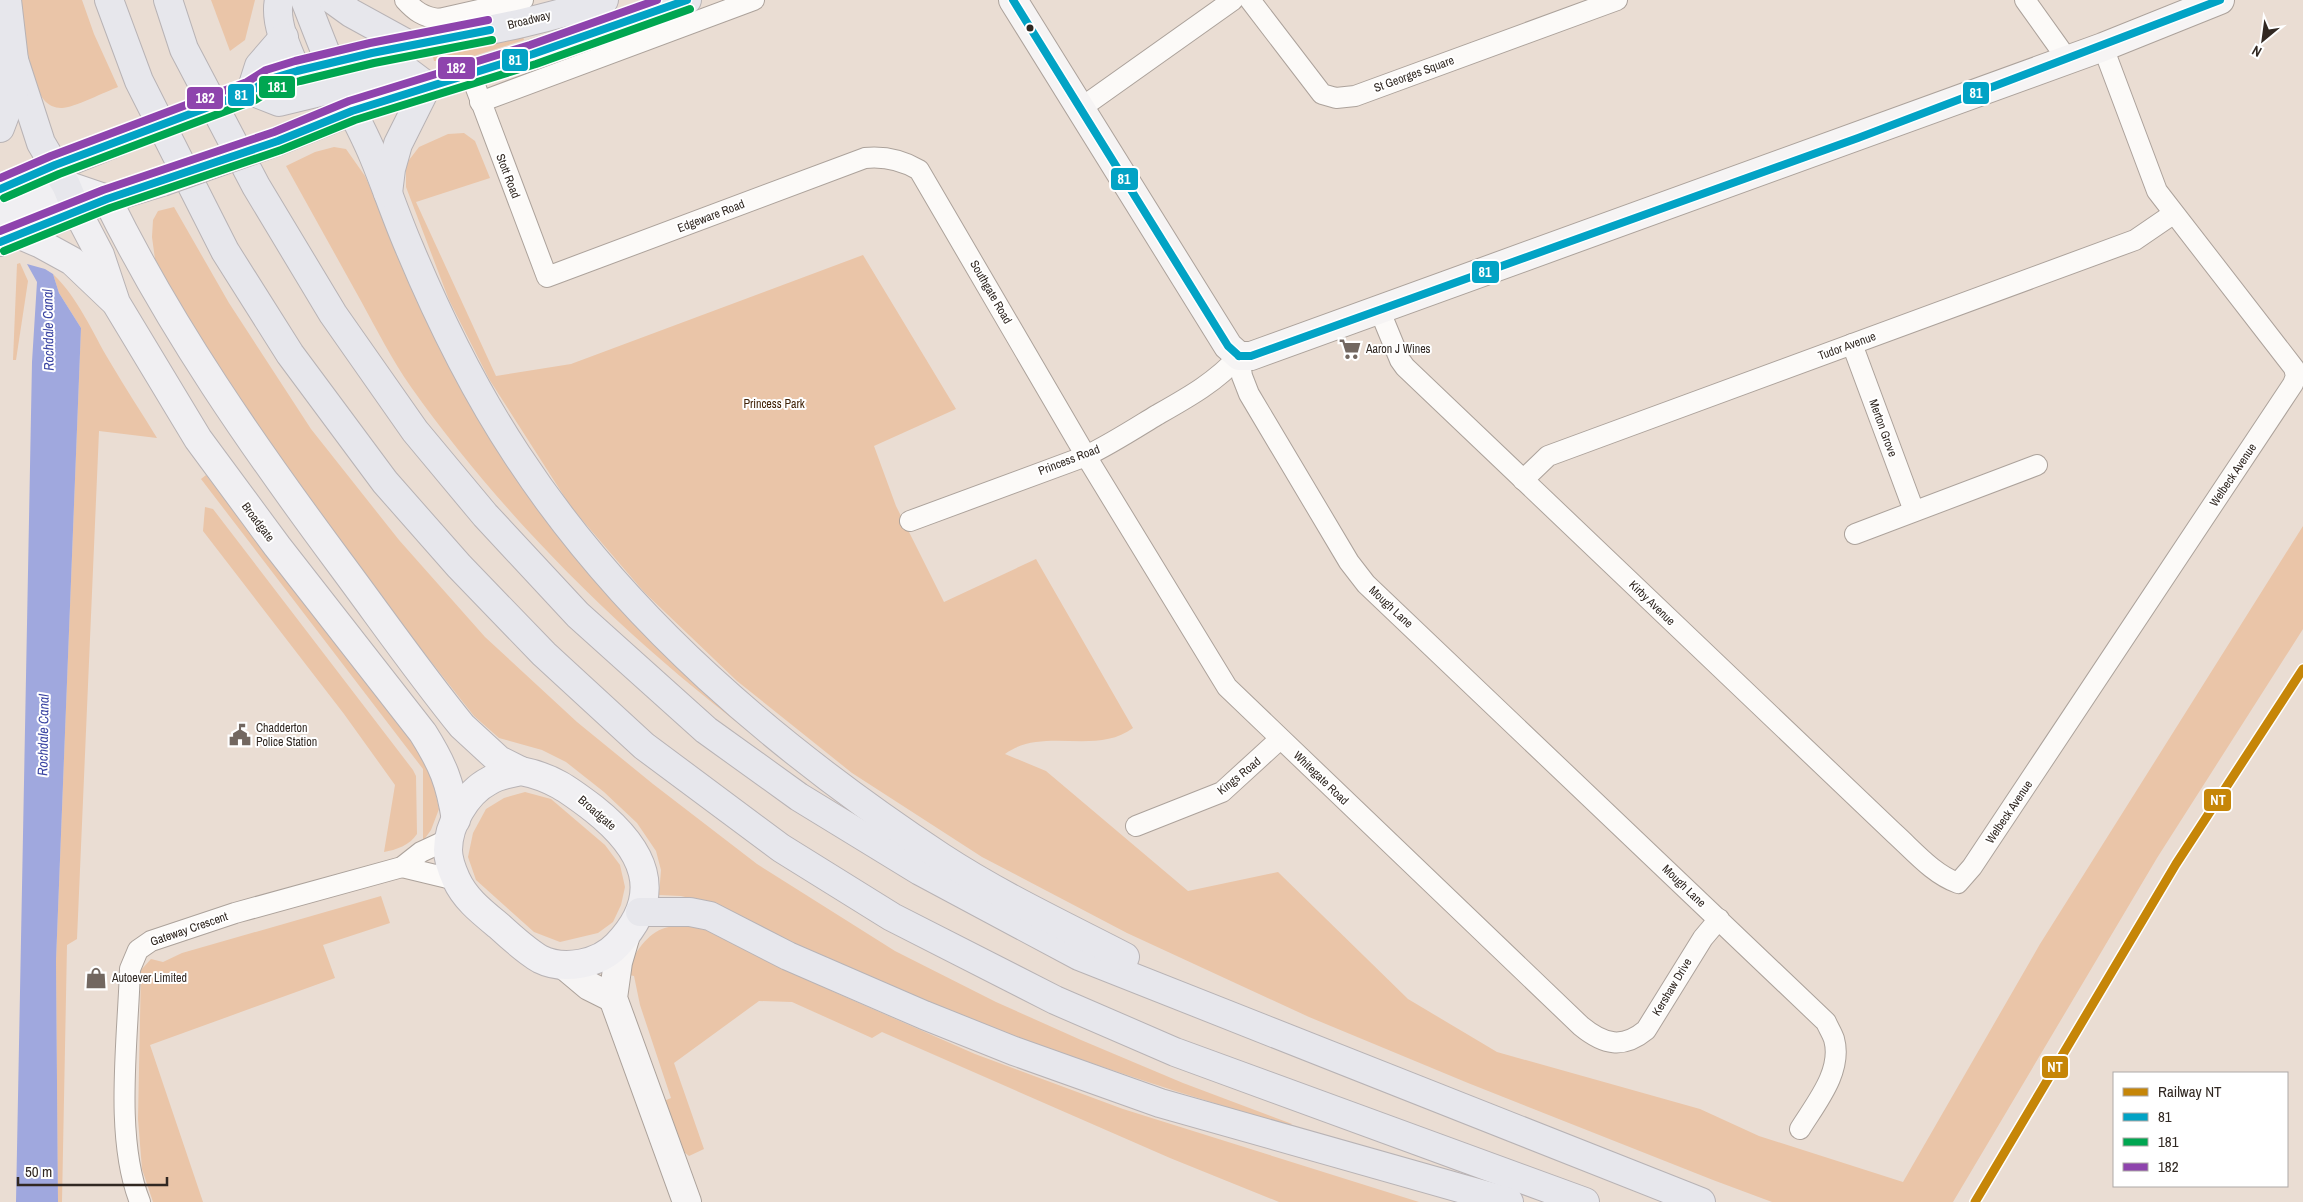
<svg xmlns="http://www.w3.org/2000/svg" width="2303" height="1202" font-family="'Archivo Narrow',sans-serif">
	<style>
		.green { fill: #eac5a8 }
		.water { fill: #a0a8de }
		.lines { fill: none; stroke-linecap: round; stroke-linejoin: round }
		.street-casing { stroke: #aca29b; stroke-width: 22 }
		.secondary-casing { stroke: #aca29b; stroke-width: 30 }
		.primary-casing { stroke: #b8b3b5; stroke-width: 30 }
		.highway-casing { stroke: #b8b3b5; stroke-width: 30 }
		.street { stroke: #fcfaf8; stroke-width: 20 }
		.secondary { stroke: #f6f4f4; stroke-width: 28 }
		.primary { stroke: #f0eff2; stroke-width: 28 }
		.highway { stroke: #e7e7ec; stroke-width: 28 }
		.highway-bridge-casing { stroke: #b8b3b5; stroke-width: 30; stroke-linecap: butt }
		.highway-bridge { stroke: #e7e7ec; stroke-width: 28 }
		.bus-1-casing { stroke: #fff; stroke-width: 11 }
		.bus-2-casing { stroke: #fff; stroke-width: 11 }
		.bus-3-casing { stroke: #fff; stroke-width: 11 }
		.bus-1 { stroke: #02a3c5; stroke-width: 8 }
		.bus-2 { stroke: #00a651; stroke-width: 8 }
		.bus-3 { stroke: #8e44ad; stroke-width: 8 }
		.rail-1-casing { stroke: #fff; stroke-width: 12 }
		.rail-1 { stroke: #c68608; stroke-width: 9 }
		.bus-dot { fill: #312822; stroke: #fff; stroke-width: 2 }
		.labels { text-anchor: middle; stroke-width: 4; stroke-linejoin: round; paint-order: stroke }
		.street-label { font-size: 12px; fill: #312822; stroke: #fff }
		.poi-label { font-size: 12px; fill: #312822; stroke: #fff; text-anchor: start }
		.park-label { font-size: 12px; fill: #402206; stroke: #fff }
		.water-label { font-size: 14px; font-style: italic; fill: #3b45a3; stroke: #fff }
		.line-badge { stroke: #fff; stroke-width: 2 }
		.badge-label { font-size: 14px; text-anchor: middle; font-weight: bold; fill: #fff }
	</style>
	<rect width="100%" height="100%" fill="#eaddd3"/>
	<g class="green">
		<path d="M 19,0 L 82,0 L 94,34 L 118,87 C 107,91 71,109 61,108 C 55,108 48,105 44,100 C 31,84 22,22 19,0 Z"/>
		<path d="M 211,0 L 255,0 L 245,40 L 230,51 Z"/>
		<path d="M 522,34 L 524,40 L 461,60 L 434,61 L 432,53 Z"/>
		<path d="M 464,133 L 475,141 L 490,178 L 416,202 L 496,376 L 571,364 L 863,255 L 956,409 L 874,446 L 896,506 L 944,602 L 1036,559 L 1133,728 C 1096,756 1043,726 1005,754 L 1046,771 L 1188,891 L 1278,872 L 1408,999 L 1497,1052 L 1700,1109 L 1759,1136 L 1903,1182 L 2040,944 L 2303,526 L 2303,629 L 2157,858 L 1953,1202 L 1772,1202 L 1713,1180 L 1468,1083 L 1309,1017 L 1127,933 L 982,857 L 852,773 L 737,681 L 644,592 L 571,507 L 489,379 L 449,300 L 406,187 L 406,164 L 419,147 L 448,134 Z"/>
		<path d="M 334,147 L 346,149 L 365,176 L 452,370 L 771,748 C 635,647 509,525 411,387 C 392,360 377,330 361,301 C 336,256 311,211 286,166 L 315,152 Z"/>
		<path d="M 174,207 L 229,303 L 311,429 L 399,540 L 485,637 L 577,722 L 653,784 L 757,864 L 895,951 L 996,1002 L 1081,1040 L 1183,1083 L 1292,1124 L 1289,1126 C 1138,1081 990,1031 845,969 C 796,948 749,923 702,901 L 681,896 L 659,895 L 661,870 L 656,851 L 637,823 L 604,792 L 566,762 L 542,750 L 499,738 L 474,716 L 402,625 L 279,458 L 182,309 L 155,259 L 152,237 L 153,220 L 158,211 Z"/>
		<path d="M 20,263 L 28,281 L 16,360 L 13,360 L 17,264 Z"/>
		<path d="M 53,274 C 79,299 92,332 110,362 C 125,388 142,413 157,438 L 99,431 L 77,939 L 67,945 L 62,1202 L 58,1202 L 56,961 L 81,328 L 59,293 Z"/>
		<path d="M 206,475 L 282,575 L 352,660 L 417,746 L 430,768 L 439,809 L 431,830 L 423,841 L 423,769 L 201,479 Z"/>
		<path d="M 205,507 L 213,509 L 413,770 L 416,776 L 417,834 C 410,845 396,850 384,852 L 395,785 L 344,714 L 203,531 Z"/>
		<path d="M 525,792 L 551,799 L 605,845 L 620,865 L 625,887 L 621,905 L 613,922 L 598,933 L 560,942 L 534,932 L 476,880 L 468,857 L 473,833 L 486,809 L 504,798 Z"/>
		<path d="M 381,896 L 390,923 L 323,945 L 335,978 L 150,1045 L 203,1202 L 153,1202 L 142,1169 L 138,1119 L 141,970 L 151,959 L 163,962 L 182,953 Z"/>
		<path d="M 685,925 L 709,931 L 834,992 L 975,1054 L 1123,1109 L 1419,1202 L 1279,1202 L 1170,1158 L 882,1032 L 872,1038 L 792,1002 L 759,1001 L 674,1063 L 704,1149 L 689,1156 L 679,1148 L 664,1101 L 671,1098 L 640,1005 L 634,976 L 629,975 C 629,958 646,935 662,929 C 669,926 678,926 685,925 Z"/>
	</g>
	<path class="water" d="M 27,264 L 45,269 L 53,274 L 59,293 L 81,328 L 56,961 L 58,1202 L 16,1202 L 32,362 L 37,282 Z"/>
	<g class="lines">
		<g class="street-casing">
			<g id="street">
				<path d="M 405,0 C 415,11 423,17 439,19 L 523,0"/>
				<path d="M 1250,0 L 1322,94 L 1336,98 L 1355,96 L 1617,0"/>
				<path d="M 2025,0 L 2060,49 L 2064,60"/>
				<path d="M 471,75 L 547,277 L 865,158 C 885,156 902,160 919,170 L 1086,456 L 1227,687 L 1581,1026 C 1604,1045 1623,1049 1646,1030 L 1703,938 L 1719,919"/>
				<path d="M 480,102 L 754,0"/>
				<path d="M 1081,108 L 1233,0"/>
				<path d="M 1379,309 L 1400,360 L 1405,367 L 1894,833 C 1914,851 1933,874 1958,883 L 1972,867 L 2293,384 L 2296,376 L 2294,368 L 2157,191 L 2103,47"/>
				<path d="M 1852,344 L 1914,511"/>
				<path d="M 1239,356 L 1242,376 L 1249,394 L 1349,562 L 1366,584 L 1826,1022 C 1828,1027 1832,1033 1834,1039 C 1843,1071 1816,1103 1800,1129"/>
				<path d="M 1523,480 L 1548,456 L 2135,240 L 2173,214"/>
				<path d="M 910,521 L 1086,456 C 1111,444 1134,429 1157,415 C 1187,398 1216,382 1239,356"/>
				<path d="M 1855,534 L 2037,465"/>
				<path d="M 1136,826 L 1222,792 L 1280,739"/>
				<path d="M 402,867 L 456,880"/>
				<path d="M 140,1202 C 114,1137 128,1039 130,969 L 138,950 L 151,941 L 235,913 L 402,867 L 421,852 L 449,839"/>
			</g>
		</g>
		<g class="secondary-casing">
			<g id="secondary">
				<path d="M 1013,0 L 1228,346 L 1239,356 L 1251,356 L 2103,47 L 2220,0"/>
				<path d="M 625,938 L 618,962 L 613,998 L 687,1202"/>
				<path d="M 564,965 L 589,986 L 613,998"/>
			</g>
		</g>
		<g class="primary-casing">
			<g id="primary">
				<path d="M 0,211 L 66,185 L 107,199 C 171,329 253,446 339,562 C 380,617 419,673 462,726 L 499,760 L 521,771"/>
				<path d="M 77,211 L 100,255 L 116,303 L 198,439 L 277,546 L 423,733 C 443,765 450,782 456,820"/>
				<path d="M 20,235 L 41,244 L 72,261 L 113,300"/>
				<path d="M 521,771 C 552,777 569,790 594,809 C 643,848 667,893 617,945 C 599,964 564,971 540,959 C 525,950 512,938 499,926 C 482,912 465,899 456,879 C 452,870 448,860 448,850 C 448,825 466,793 489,781 C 498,775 511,773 521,771 Z"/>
			</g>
		</g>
		<g class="highway-casing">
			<g id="highway">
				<path d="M 109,0 L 139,81 L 225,251 L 290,354 L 385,482 L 459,566 L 544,654 L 644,746 L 781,848 L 892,917 L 1055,1000 L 1175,1052 L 1585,1202"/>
				<path d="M 168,0 L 184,49 L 256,186 L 333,314 L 415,431 L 485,515 L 578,615 L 706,730 L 799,797 L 920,871 L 1079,956 L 1701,1202"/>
				<path d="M 279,0 C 273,26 294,63 304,88"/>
				<path d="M 305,0 C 316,28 327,57 339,85 C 350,108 363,131 373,155 C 386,186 396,217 409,247 C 439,319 474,390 517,455 C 625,620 778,749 941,857 C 999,895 1063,925 1125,957"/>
				<path d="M 333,0 L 351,13 L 411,46"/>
				<path d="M 14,60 L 41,143 L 66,185 L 77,211"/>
				<path d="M 251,91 C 281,72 311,68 345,60 C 431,39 520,29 604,0"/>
				<path d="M 251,91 L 279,102 L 407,71 L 427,86"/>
				<path d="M 251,91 L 259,66 L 284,37"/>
				<path d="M 0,128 L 14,91 L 14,60 L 7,0"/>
				<path d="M 278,141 L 352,111 L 533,54 L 687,0"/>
				<path d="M 0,189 L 137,134"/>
				<path d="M 388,193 L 391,169 L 398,144 L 427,86"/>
				<path d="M 0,242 L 107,199 L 162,182"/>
				<path d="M 640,912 L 690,912 L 710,916 L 788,956 L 924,1015 L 1014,1051 L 1160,1103 L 1509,1202"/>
			</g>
		</g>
		<use href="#street" class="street"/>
		<use href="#secondary" class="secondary"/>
		<use href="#primary" class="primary"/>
		<use href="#highway" class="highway"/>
		<g class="highway-bridge-casing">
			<g id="highway-bridge">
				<path d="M 137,134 L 251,91"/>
				<path d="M 162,182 L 278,141"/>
			</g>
		</g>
		<use href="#highway-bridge" class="highway-bridge"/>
		<g class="bus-1-casing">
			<g id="bus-1">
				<path d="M 1013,0 L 1228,346 L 1239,356"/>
				<path d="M 0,189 L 55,165 L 251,91 L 270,79 L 297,71 L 372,53 L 490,30"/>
				<path d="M 0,242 L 107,199 L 278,141 L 352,111 L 533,54 L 687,0"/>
				<path d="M 1239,356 L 1251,356 L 1858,138 L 2220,0"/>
			</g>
		</g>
		<g class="bus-2-casing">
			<g id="bus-2">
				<path d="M 4,198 L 59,174 L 255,100 L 274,88 L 300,81 L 374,63 L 492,40"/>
				<path d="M 4,251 L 110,208 L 281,150 L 355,120 L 536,64 L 690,9"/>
			</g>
		</g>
		<g class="bus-3-casing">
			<g id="bus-3">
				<path d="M 0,178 L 51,156 L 247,82 L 266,70 L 295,61 L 370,43 L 488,20"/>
				<path d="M 0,231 L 103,190 L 274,132 L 349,101 L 530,45 L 657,0"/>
			</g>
		</g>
		<use href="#bus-1" class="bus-1"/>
		<use href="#bus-2" class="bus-2"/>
		<use href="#bus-3" class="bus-3"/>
		<g class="rail-1-casing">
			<path id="rail-1" d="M 1975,1202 L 2176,864 L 2303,669"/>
		</g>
		<use href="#rail-1" class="rail-1"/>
	</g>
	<defs>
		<g id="supermarket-bare" transform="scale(1.725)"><path d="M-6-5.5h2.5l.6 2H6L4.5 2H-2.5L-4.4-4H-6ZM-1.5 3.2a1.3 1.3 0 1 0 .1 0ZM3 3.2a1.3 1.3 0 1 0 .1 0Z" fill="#726760" stroke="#fff" stroke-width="2.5" paint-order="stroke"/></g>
		<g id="civic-bare" transform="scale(1.725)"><path d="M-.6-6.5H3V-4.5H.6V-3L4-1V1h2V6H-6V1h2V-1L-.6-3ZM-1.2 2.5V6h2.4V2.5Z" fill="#726760" stroke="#fff" stroke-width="2.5" paint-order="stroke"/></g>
		<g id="shop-bare" transform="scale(1.725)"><path d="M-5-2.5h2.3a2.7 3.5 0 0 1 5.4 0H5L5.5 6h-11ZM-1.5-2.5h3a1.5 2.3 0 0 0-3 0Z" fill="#726760" stroke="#fff" stroke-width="2.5" paint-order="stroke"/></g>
	</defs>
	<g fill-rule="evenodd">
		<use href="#supermarket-bare" x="1350" y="349"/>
		<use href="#civic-bare" x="240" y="735"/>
		<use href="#shop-bare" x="96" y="978"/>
	</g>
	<circle class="bus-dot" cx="1030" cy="28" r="4.5"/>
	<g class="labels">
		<g class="street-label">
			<text transform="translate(529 20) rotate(-14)" y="4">Broadway</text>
			<text transform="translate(1414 74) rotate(-20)" y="4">St Georges Square</text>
			<text transform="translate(508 176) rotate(69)" y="4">Stott Road</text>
			<text transform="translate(711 216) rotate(-21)" y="4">Edgeware Road</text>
			<text transform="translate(991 292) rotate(60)" y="4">Southgate Road</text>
			<text transform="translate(1847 346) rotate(-20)" y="4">Tudor Avenue</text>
			<text transform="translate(1883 428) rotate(70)" y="4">Merton Grove</text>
			<text transform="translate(1069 460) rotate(-21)" y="4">Princess Road</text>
			<text transform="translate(2233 475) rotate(-56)" y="4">Welbeck Avenue</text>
			<text transform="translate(258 522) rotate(53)" y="4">Broadgate</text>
			<text transform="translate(1652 603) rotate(44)" y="4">Kirby Avenue</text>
			<text transform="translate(1391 607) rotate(43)" y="4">Mough Lane</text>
			<text transform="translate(1239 776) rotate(-39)" y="4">Kings Road</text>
			<text transform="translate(1321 778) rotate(44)" y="4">Whitegate Road</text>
			<text transform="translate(2009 812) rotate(-56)" y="4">Welbeck Avenue</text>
			<text transform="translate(597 813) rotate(41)" y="4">Broadgate</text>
			<text transform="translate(1684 886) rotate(44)" y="4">Mough Lane</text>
			<text transform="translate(189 929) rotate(-19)" y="4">Gateway Crescent</text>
			<text transform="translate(1672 987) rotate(-59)" y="4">Kershaw Drive</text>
		</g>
		<g class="poi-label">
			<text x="1366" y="353">Aaron J Wines</text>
			<text x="256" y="732">Chadderton<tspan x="256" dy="14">Police Station</tspan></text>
			<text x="112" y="982">Autoever Limited</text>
		</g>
		<g class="park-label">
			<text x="774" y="408">Princess Park</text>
		</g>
		<g class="water-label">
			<text transform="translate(48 330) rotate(-91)" y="5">Rochdale Canal</text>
			<text transform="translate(43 735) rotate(-89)" y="5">Rochdale Canal</text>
		</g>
	</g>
	<g class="line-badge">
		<rect x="501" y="48" width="28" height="24" rx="5" fill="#02a3c5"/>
		<rect x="437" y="56" width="39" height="24" rx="5" fill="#8e44ad"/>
		<rect x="258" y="75" width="38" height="24" rx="5" fill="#00a651"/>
		<rect x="1962" y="81" width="28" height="24" rx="5" fill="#02a3c5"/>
		<rect x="227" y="83" width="28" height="24" rx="5" fill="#02a3c5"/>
		<rect x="186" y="86" width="38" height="24" rx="5" fill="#8e44ad"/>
		<rect x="1110" y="167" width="29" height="24" rx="5" fill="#02a3c5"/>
		<rect x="1471" y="260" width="29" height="24" rx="5" fill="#02a3c5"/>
		<rect x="2203" y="788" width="29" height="24" rx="5" fill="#c68608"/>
		<rect x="2041" y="1055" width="28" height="24" rx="5" fill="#c68608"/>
	</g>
	<g class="badge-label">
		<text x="515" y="65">81</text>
		<text x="456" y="73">182</text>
		<text x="277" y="92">181</text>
		<text x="1976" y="98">81</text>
		<text x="241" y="100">81</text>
		<text x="205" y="103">182</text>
		<text x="1124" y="184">81</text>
		<text x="1485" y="277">81</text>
		<text x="2218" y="805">NT</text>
		<text x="2055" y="1072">NT</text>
	</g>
	<rect x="2113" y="1072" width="175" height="115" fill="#ffffff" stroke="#ada9a7"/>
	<rect x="2123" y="1088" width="25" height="8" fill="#c68608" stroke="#ada9a7"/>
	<text x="2158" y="1097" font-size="15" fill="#312822">Railway NT</text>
	<rect x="2123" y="1113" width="25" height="8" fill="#02a3c5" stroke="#ada9a7"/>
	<text x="2158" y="1122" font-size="15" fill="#312822">81</text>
	<rect x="2123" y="1138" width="25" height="8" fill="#00a651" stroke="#ada9a7"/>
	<text x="2158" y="1147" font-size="15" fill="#312822">181</text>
	<rect x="2123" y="1163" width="25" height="8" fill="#8e44ad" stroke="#ada9a7"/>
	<text x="2158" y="1172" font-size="15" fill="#312822">182</text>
	<g transform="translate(2263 40) rotate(209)" stroke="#ffffff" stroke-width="4" paint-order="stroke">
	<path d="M0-4L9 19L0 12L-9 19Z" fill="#312822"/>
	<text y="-8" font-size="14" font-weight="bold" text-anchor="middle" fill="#312822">N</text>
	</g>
	<path d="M18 1177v8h149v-8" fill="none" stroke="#312822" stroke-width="2.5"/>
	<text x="25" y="1177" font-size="15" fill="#312822" stroke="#ffffff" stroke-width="4" paint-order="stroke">50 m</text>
</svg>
